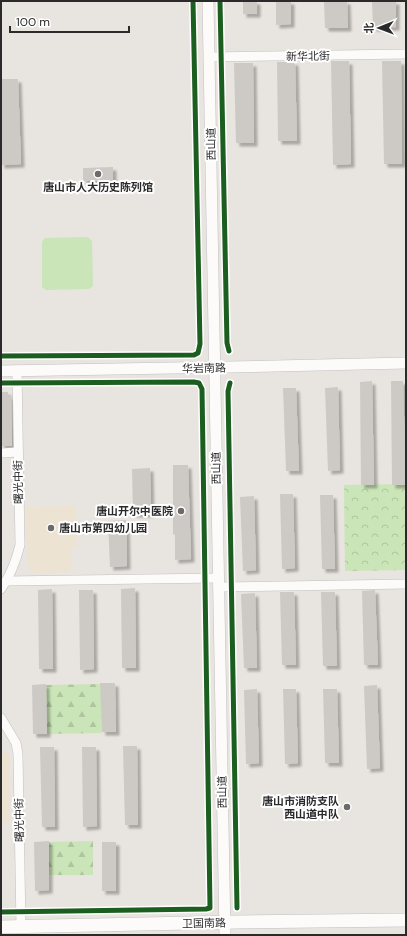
<svg xmlns="http://www.w3.org/2000/svg" width="407" height="936" font-family="'DM Sans','Noto Sans SC',sans-serif">
	<style>
		.education { fill: #ece3d3 }
		.grass { fill: #cae5b7 }
		.forest { fill: url(#forest-firs) }
		.park { fill: url(#park-crowns) }
		.building { fill: #cdcac6; filter: url(#shadow) }
		.lines { fill: none; stroke-linecap: round; stroke-linejoin: round }
		.minor-casing { stroke: #c2c0c1; stroke-width: 10 }
		.tertiary-casing { stroke: #c2c0c1; stroke-width: 12 }
		.secondary-casing { stroke: #c2c0c1; stroke-width: 14 }
		.minor { stroke: #fcfbfa; stroke-width: 9 }
		.tertiary { stroke: #fcfbfa; stroke-width: 11 }
		.secondary { stroke: #fcfbfa; stroke-width: 13 }
		.cycleway-casing { stroke: #fff; stroke-width: 8 }
		.cycleway { stroke: #1b5e20; stroke-width: 5 }
		.poi-dot { fill: #6c6b69; stroke: #fff; stroke-width: 1.5 }
		.labels { text-anchor: middle; stroke-width: 4; stroke-linejoin: round; paint-order: stroke }
		.street-label { font-size: 11px; fill: #2a2a2a; stroke: #fff }
		.poi-label { font-size: 11px; font-weight: bold; fill: #2a2a2a; stroke: #fff; text-anchor: end }
	</style>
	<defs>
		<pattern id="forest-firs" width="22" height="20" patternUnits="userSpaceOnUse"><rect width="22" height="20" fill="#cae5b7"/><path d="M5 1l3.5 6h-7zM16 11l3.5 6h-7z" fill="#aec59e"/></pattern>
		<pattern id="park-crowns" width="20" height="18" patternUnits="userSpaceOnUse"><rect width="20" height="18" fill="#cae5b7"/><path d="M2 6a3 3 0 1 1 6 0M12 15a3 3 0 1 1 6 0" fill="none" stroke="#aec59e"/></pattern>
		<filter id="shadow"><feDropShadow dx="3.5" dy="3.5" stdDeviation="1" flood-color="#0004"/></filter>
	</defs>
	<rect width="100%" height="100%" fill="#e8e4df"/>
	<g class="education">
		<path d="M 76,506 L 77,548 L 71,548 L 71,572 L 32,573 L 27,562 L 26,507 Z"/>
		<path d="M 1,754 L 9,754 L 10,823 L 1,823 Z"/>
	</g>
	<path class="grass" d="M 88,237 L 92,241 L 93,286 L 89,289 L 46,290 L 42,287 L 42,242 L 45,238 Z"/>
	<g class="forest">
		<path d="M 101,684 L 102,733 L 47,734 L 46,685 Z"/>
		<path d="M 93,841 L 93,875 L 49,875 L 49,842 Z"/>
	</g>
	<path class="park" d="M 406,484 L 406,570 L 345,571 L 344,485 Z"/>
	<g class="building">
		<rect x="243" y="1" width="14" height="13"/>
		<path d="M 276,1 L 291,1 L 291,24 L 276,25 Z"/>
		<path d="M 324,1 L 347,1 L 348,28 L 325,28 Z"/>
		<path d="M 372,1 L 396,1 L 396,27 L 373,28 Z"/>
		<path d="M 331,61 L 349,61 L 351,164 L 333,165 Z"/>
		<path d="M 382,61 L 401,61 L 402,164 L 384,164 Z"/>
		<path d="M 277,62 L 295,62 L 297,141 L 278,141 Z"/>
		<path d="M 234,63 L 253,63 L 254,143 L 236,143 Z"/>
		<path d="M 1,79 L 18,79 L 21,164 L 1,165 Z"/>
		<path d="M 113,167 L 113,181 L 83,181 L 83,168 Z"/>
		<path d="M 372,381 L 374,485 L 361,485 L 360,382 Z"/>
		<path d="M 391,381 L 403,381 L 406,485 L 392,485 Z"/>
		<path d="M 338,387 L 340,470 L 328,471 L 325,388 Z"/>
		<path d="M 283,388 L 296,388 L 299,471 L 286,471 Z"/>
		<path d="M 1,392 L 8,392 L 8,396 L 11,396 L 12,446 L 1,446 Z"/>
		<path d="M 173,465 L 188,465 L 191,559 L 175,560 L 175,535 L 173,534 Z"/>
		<path d="M 150,468 L 151,514 L 133,514 L 132,469 Z"/>
		<path d="M 280,494 L 293,494 L 295,568 L 282,569 Z"/>
		<path d="M 320,495 L 333,495 L 335,569 L 322,569 Z"/>
		<path d="M 254,496 L 256,570 L 243,571 L 240,497 Z"/>
		<path d="M 126,520 L 127,566 L 110,567 L 108,521 Z"/>
		<path d="M 135,588 L 136,668 L 122,668 L 121,589 Z"/>
		<path d="M 52,589 L 53,669 L 39,669 L 38,590 Z"/>
		<path d="M 79,590 L 93,590 L 94,669 L 80,670 Z"/>
		<path d="M 375,590 L 378,665 L 364,665 L 362,591 Z"/>
		<path d="M 280,592 L 294,592 L 296,665 L 282,665 Z"/>
		<path d="M 321,592 L 335,592 L 337,666 L 323,666 Z"/>
		<path d="M 255,593 L 257,668 L 244,668 L 241,594 Z"/>
		<path d="M 100,683 L 115,683 L 116,732 L 102,732 Z"/>
		<path d="M 46,684 L 47,734 L 33,734 L 32,685 Z"/>
		<path d="M 377,685 L 380,768 L 367,769 L 364,686 Z"/>
		<path d="M 257,689 L 259,763 L 246,764 L 244,690 Z"/>
		<path d="M 283,689 L 296,689 L 298,763 L 285,764 Z"/>
		<path d="M 323,689 L 337,689 L 339,763 L 325,763 Z"/>
		<path d="M 123,746 L 137,746 L 138,825 L 125,825 Z"/>
		<path d="M 40,747 L 54,747 L 55,827 L 42,827 Z"/>
		<path d="M 82,747 L 96,747 L 97,826 L 83,827 Z"/>
		<path d="M 49,841 L 49,890 L 35,891 L 34,842 Z"/>
		<rect x="102" y="842" width="14" height="49"/>
	</g>
	<g class="lines">
		<g class="minor-casing">
			<g id="minor">
				<path d="M 209,57 L 406,54"/>
				<path d="M 1,453 L 18,452"/>
				<path d="M 6,581 L 218,578"/>
				<path d="M 218,587 L 406,584"/>
				<path d="M 1,589 C 11,575 16,561 20,545 L 17,370"/>
				<path d="M 1,718 L 16,743 L 18,754 L 21,927"/>
			</g>
		</g>
		<g class="tertiary-casing">
			<g id="tertiary">
				<path d="M 208,1 L 225,935"/>
				<path d="M 1,371 L 229,367 L 406,363"/>
			</g>
		</g>
		<g class="secondary-casing">
			<path id="secondary" d="M 1,927 L 237,922 L 406,920"/>
		</g>
		<use href="#minor" class="minor"/>
		<use href="#tertiary" class="tertiary"/>
		<use href="#secondary" class="secondary"/>
		<g class="cycleway-casing">
			<g id="cycleway">
				<path d="M 220,1 L 227,343 L 229,351"/>
				<path d="M 1,356 L 194,355 L 198,353 L 200,344 L 193,1"/>
				<path d="M 1,383 L 194,382 L 199,383 L 202,389 L 210,908 L 206,909 L 1,912"/>
				<path d="M 230,383 L 228,391 L 237,908"/>
			</g>
		</g>
		<use href="#cycleway" class="cycleway"/>
	</g>
	<g class="poi-dot">
		<circle cx="98" cy="174" r="4"/>
		<circle cx="181" cy="511" r="4"/>
		<circle cx="51" cy="528" r="4"/>
		<circle cx="347" cy="807" r="4"/>
	</g>
	<g class="labels">
		<g class="street-label">
			<text transform="translate(308 56) rotate(-1)" y="4">新华北街</text>
			<text transform="translate(211 144) rotate(-91)" y="4">西山道</text>
			<text transform="translate(204 368) rotate(-1)" y="4">华岩南路</text>
			<text transform="translate(216 468) rotate(-91)" y="4">西山道</text>
			<text transform="translate(18 482) rotate(-91)" y="4">曙光中街</text>
			<text transform="translate(222 792) rotate(-91)" y="4">西山道</text>
			<text transform="translate(19 820) rotate(-91)" y="4">曙光中街</text>
			<text transform="translate(204 923) rotate(-1)" y="4">卫国南路</text>
		</g>
		<g class="poi-label">
			<text x="98" y="191" text-anchor="middle">唐山市人大历史陈列馆</text>
			<text x="173" y="515">唐山开尔中医院</text>
			<text x="59" y="532" text-anchor="start">唐山市第四幼儿园</text>
			<text x="339" y="805">唐山市消防支队<tspan x="339" dy="13">西山道中队</tspan></text>
		</g>
	</g>
	<rect width="407" height="936" fill="none" stroke="#2a2a2a" stroke-width="4"/>
	<g transform="translate(379 28) rotate(269)" stroke="#ffffff" stroke-width="3" paint-order="stroke">
	<path d="M0-3L7 15L0 10L-7 15Z" fill="#2a2a2a"/>
	<text y="-6" font-size="11" font-weight="bold" text-anchor="middle" fill="#2a2a2a">北</text>
	</g>
	<path d="M10 26v6h119v-6" fill="none" stroke="#2a2a2a" stroke-width="2"/>
	<text x="16" y="26" font-size="12" fill="#2a2a2a" stroke="#ffffff" stroke-width="3" paint-order="stroke">100 m</text>
</svg>
